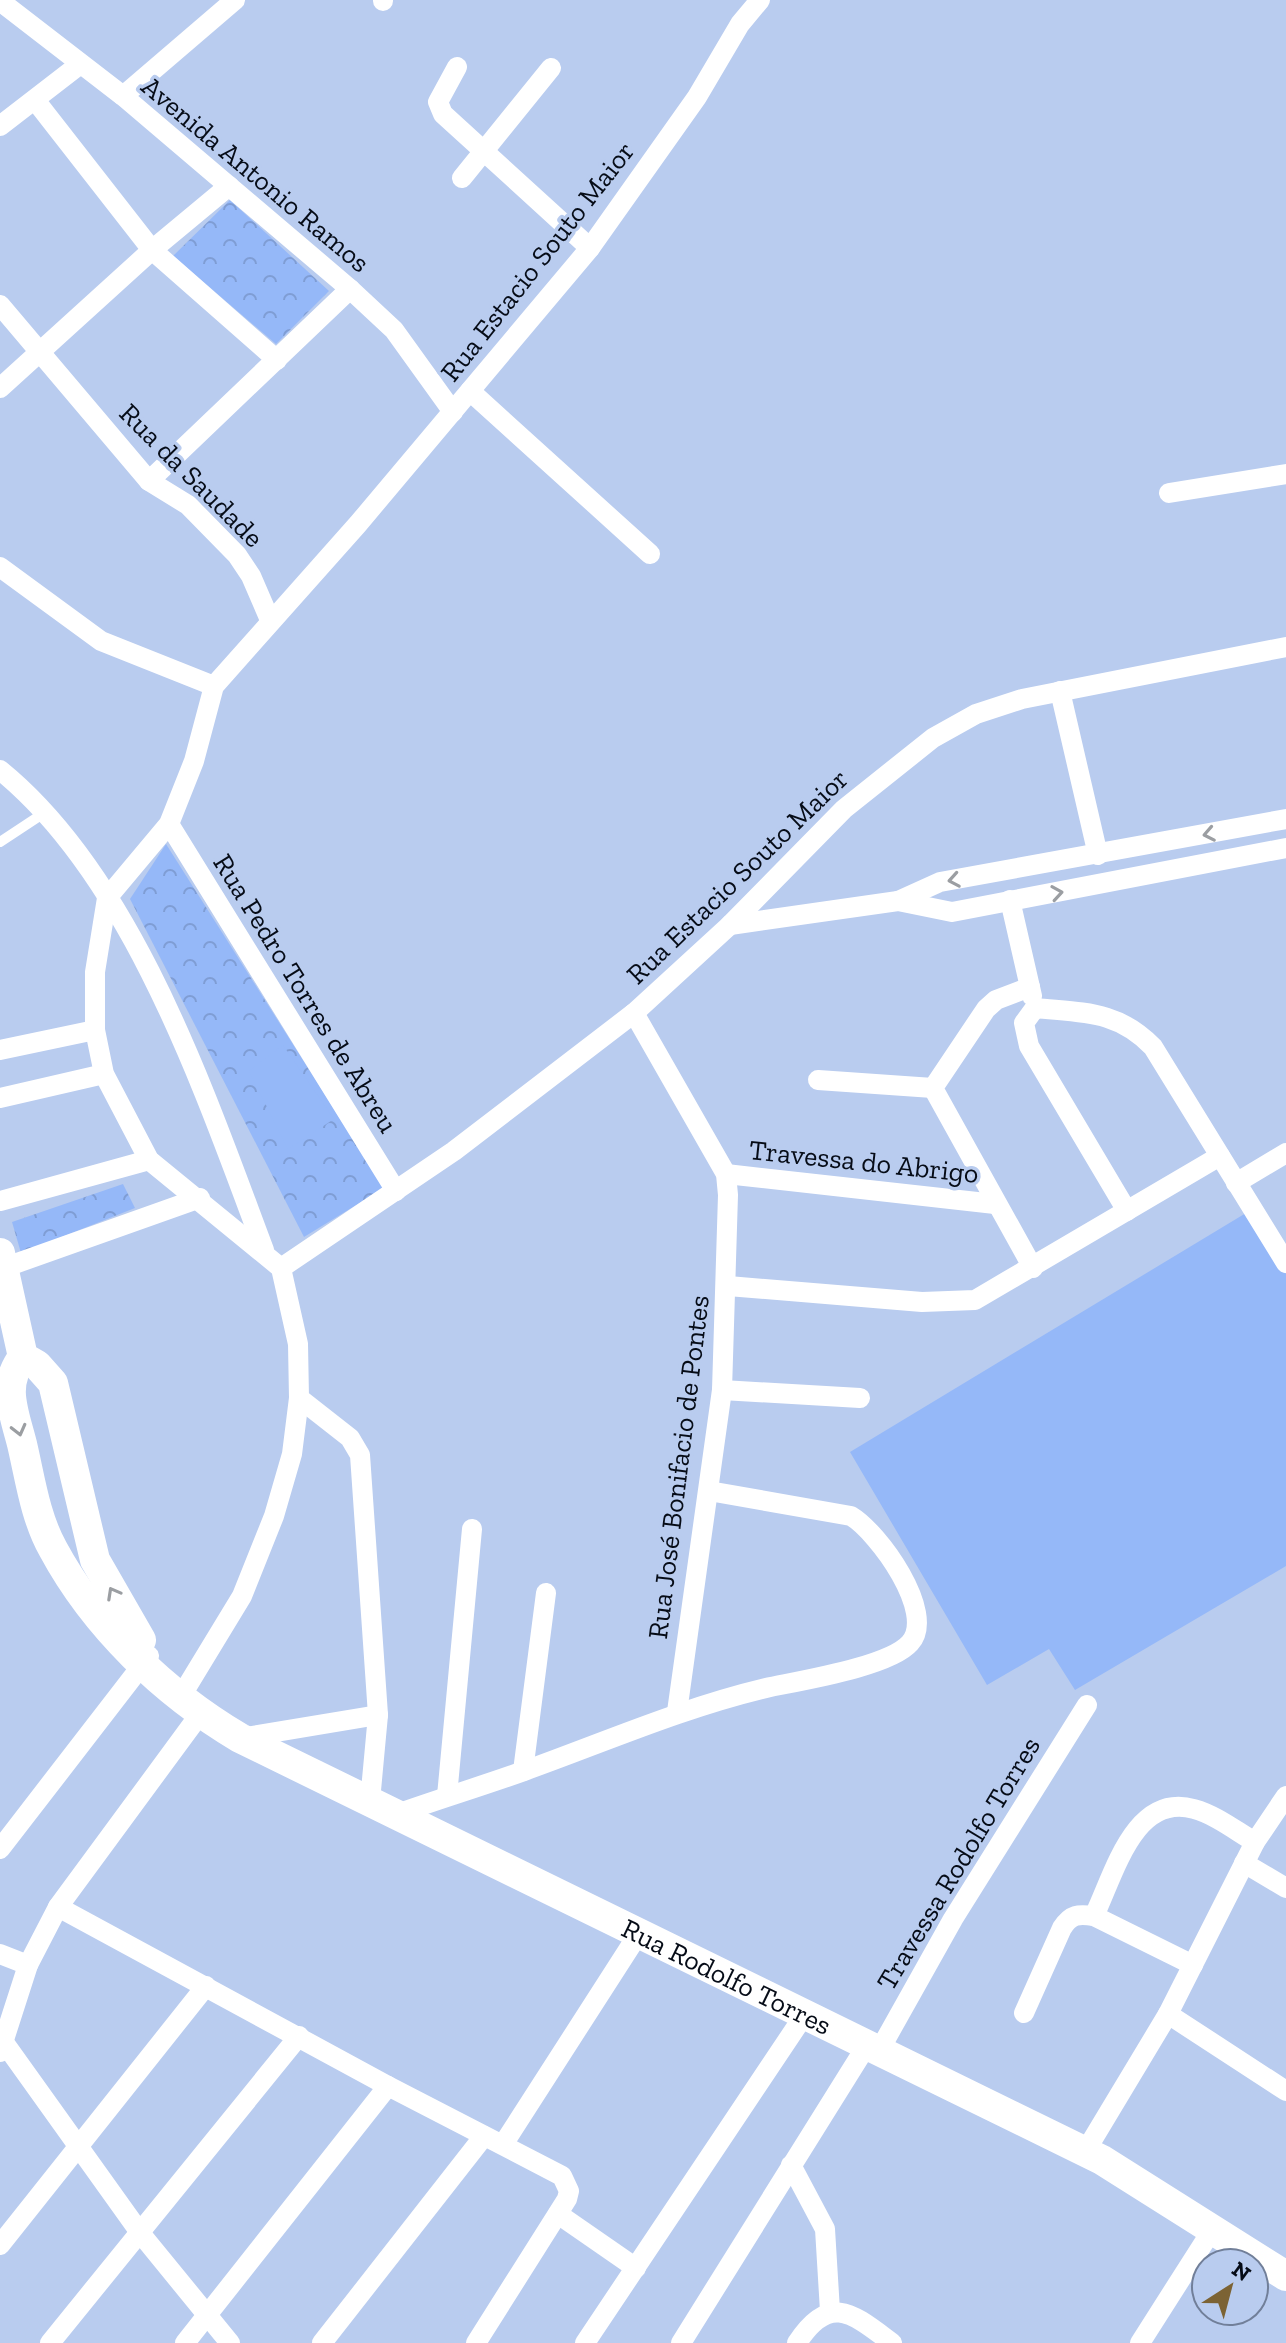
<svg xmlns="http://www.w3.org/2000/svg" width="1286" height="2343" font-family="'Zilla Slab',serif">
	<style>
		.park { fill: url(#park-crowns) }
		.pitch { fill: #95b8f8 }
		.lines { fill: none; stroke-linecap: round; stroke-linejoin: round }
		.lane { stroke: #fff; stroke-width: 10 }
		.street { stroke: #fff; stroke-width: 20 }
		.secondary { stroke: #fff; stroke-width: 30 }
		.oneway { stroke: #9b9ea2 }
		.labels { text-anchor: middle; stroke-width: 7; stroke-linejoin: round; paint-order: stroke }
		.street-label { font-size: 28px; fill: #060c17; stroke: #b9ccef }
	</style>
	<defs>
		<pattern id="park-crowns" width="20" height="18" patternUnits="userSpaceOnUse" patternTransform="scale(2)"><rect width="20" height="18" fill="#95b8f8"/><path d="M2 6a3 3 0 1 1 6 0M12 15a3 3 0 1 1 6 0" fill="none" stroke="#7f9dd4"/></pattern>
	</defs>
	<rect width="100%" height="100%" fill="#b9ccef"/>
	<g class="park">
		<path d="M 230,200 L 329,291 L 276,344 L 173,256 Z"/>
		<path d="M 166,844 L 384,1188 L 304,1237 L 130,899 Z"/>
		<path d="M 123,1184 L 135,1208 L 21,1253 L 12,1222 Z"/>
	</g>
	<g class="pitch">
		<path d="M 283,1045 L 334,1119 L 288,1149 L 249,1071 Z"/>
		<path d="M 1246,1213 L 1286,1274 L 1286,1566 L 1075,1690 L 1049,1649 L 987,1685 L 850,1452 Z"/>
	</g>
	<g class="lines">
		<path class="lane" d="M 0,842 L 44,813"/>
		<g class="street">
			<path d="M 0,1 L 123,96 L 350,289 L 394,330 L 453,412"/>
			<path d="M 383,1 L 383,0"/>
			<path d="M 457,67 L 438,102 L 443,114 L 590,248"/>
			<path d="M 123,96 L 235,0"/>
			<path d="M 35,100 L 152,250 L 277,360"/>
			<path d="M 0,126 L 79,65"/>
			<path d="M 462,178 L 551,68"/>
			<path d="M 0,305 L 149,481 L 188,505 L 237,555 L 251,576 L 270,620"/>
			<path d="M 0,388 L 152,250 L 229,186"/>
			<path d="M 470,391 L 650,554"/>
			<path d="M 149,481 L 350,289"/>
			<path d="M 1169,493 L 1286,474"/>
			<path d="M 0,567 L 101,641 L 214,686"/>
			<path d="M 1060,691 L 1098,855"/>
			<path d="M 0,770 C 133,878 205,1093 264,1250"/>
			<path d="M 169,824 L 396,1191"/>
			<path d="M 107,898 L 169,824 L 194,761 L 214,686 L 358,524 L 590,248 L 697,97 L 740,24 L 760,0"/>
			<path d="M 107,898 L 95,972 L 95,1030 L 104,1074 L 149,1160 L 281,1268 L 298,1344 L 299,1398 L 292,1454 L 274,1516 L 242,1596 L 180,1698"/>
			<path d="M 1010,900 L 1032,996"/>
			<path d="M 898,901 L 940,882 L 1286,819"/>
			<path d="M 730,925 L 898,901 L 952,912 L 1286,848"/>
			<path d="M 1030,987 L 996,1000 L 986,1009 L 933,1088 L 1033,1268"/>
			<path d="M 1035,1008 C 1083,1013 1117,1010 1153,1047 L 1286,1263"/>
			<path d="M 1035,1008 L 1024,1023 L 1029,1046 L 1127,1211"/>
			<path d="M 634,1013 L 726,1174 L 728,1195 L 722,1390 L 677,1712"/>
			<path d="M 0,1050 L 95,1030"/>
			<path d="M 818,1080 L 933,1088"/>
			<path d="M 0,1098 L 104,1074"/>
			<path d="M 726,1174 L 995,1204"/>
			<path d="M 1236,1183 L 1286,1153"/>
			<path d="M 0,1201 L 149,1160"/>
			<path d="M 3,1268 L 200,1198"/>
			<path d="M 281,1268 L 454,1151 L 634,1013 L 730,925 L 844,809 L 933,738 L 976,714 L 1022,699 L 1286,647"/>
			<path d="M 728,1286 L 922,1302 L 975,1300 L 1220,1156"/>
			<path d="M 722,1390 L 860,1398"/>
			<path d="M 299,1398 L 350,1438 L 360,1455 L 378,1715 L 370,1801"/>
			<path d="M 240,1738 L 378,1715"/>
			<path d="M 523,1771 L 546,1593"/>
			<path d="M 447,1796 L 472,1529"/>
			<path d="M 397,1814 C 439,1799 482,1786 524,1771 C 605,1742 682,1708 766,1688 C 798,1681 889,1667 910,1643 C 937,1613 878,1532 851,1516 L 709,1491"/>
			<path d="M 0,1849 L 149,1656"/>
			<path d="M 1244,1863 L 1286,1888"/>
			<path d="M 58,1907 L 388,2086 L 562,2176 L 569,2191 L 567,2199 L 476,2343"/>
			<path d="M 1094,1916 C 1114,1875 1134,1792 1194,1809 C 1216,1815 1236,1831 1255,1842"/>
			<path d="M 0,1954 L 28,1965"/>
			<path d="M 1024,2013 L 1062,1928 C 1071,1914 1078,1914 1094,1916 L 1193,1965"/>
			<path d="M 1168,2014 L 1286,2091"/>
			<path d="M 3,2041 L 141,2234 L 230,2343"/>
			<path d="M 879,2051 L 953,1919 L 1087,1705"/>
			<path d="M 0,2052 L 28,1965 L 58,1907 L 200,1714"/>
			<path d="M 504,2143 L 639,1933"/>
			<path d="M 1085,2152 L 1168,2014 L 1255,1842 L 1286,1796"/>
			<path d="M 791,2165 L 825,2229 L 830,2311"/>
			<path d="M 558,2214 L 636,2268"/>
			<path d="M 0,2245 L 206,1986"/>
			<path d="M 50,2343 L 299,2036"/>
			<path d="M 185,2343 L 388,2086"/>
			<path d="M 322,2343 L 484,2136"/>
			<path d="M 585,2343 L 805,2014"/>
			<path d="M 681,2343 L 867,2045"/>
			<path d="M 797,2343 C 830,2292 853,2314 892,2343"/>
			<path d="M 1140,2343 L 1212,2230"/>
		</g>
		<g class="secondary">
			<path d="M 0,1253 L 23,1357 L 37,1365 L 53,1383 L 95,1560 L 141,1640"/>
			<path id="s1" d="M 23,1357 C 1,1385 14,1412 22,1444 C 30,1478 35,1517 53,1549 C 95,1627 164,1693 240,1738 L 1102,2160 L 1286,2276"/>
		</g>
	</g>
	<defs><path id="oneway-chevron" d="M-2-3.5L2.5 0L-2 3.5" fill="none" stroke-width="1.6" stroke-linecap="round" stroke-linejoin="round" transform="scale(2)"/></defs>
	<g class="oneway">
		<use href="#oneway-chevron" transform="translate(1209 834) rotate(169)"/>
		<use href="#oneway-chevron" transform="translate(954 880) rotate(170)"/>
		<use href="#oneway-chevron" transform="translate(1057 893) rotate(-9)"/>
		<use href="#oneway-chevron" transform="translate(19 1430) rotate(76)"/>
		<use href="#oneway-chevron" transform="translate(113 1593) rotate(-119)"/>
	</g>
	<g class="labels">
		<g class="street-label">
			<text transform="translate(256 174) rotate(40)" y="10">Avenida Antonio Ramos</text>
			<text transform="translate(537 261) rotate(-52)" y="10">Rua Estacio Souto Maior</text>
			<text transform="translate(192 475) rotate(45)" y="10">Rua da Saudade</text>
			<text transform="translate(737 876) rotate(-44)" y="10">Rua Estacio Souto Maior</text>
			<text transform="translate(306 993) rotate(58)" y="10">Rua Pedro Torres de Abreu</text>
			<text transform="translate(864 1161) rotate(6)" y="10">Travessa do Abrigo</text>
			<text transform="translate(678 1467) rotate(-83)" y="10">Rua José Bonifacio de Pontes</text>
			<text transform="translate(958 1863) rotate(-59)" y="10">Travessa Rodolfo Torres</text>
			<text dy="10" stroke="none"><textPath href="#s1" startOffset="1012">Rua Rodolfo Torres</textPath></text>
		</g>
	</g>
	<g transform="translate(1230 2287) rotate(36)"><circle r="38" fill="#b9ccef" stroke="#717f99" stroke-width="2"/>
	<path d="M0-6L14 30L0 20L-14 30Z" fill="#7c6334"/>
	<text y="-12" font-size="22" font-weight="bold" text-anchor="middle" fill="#060c17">N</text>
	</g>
</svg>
